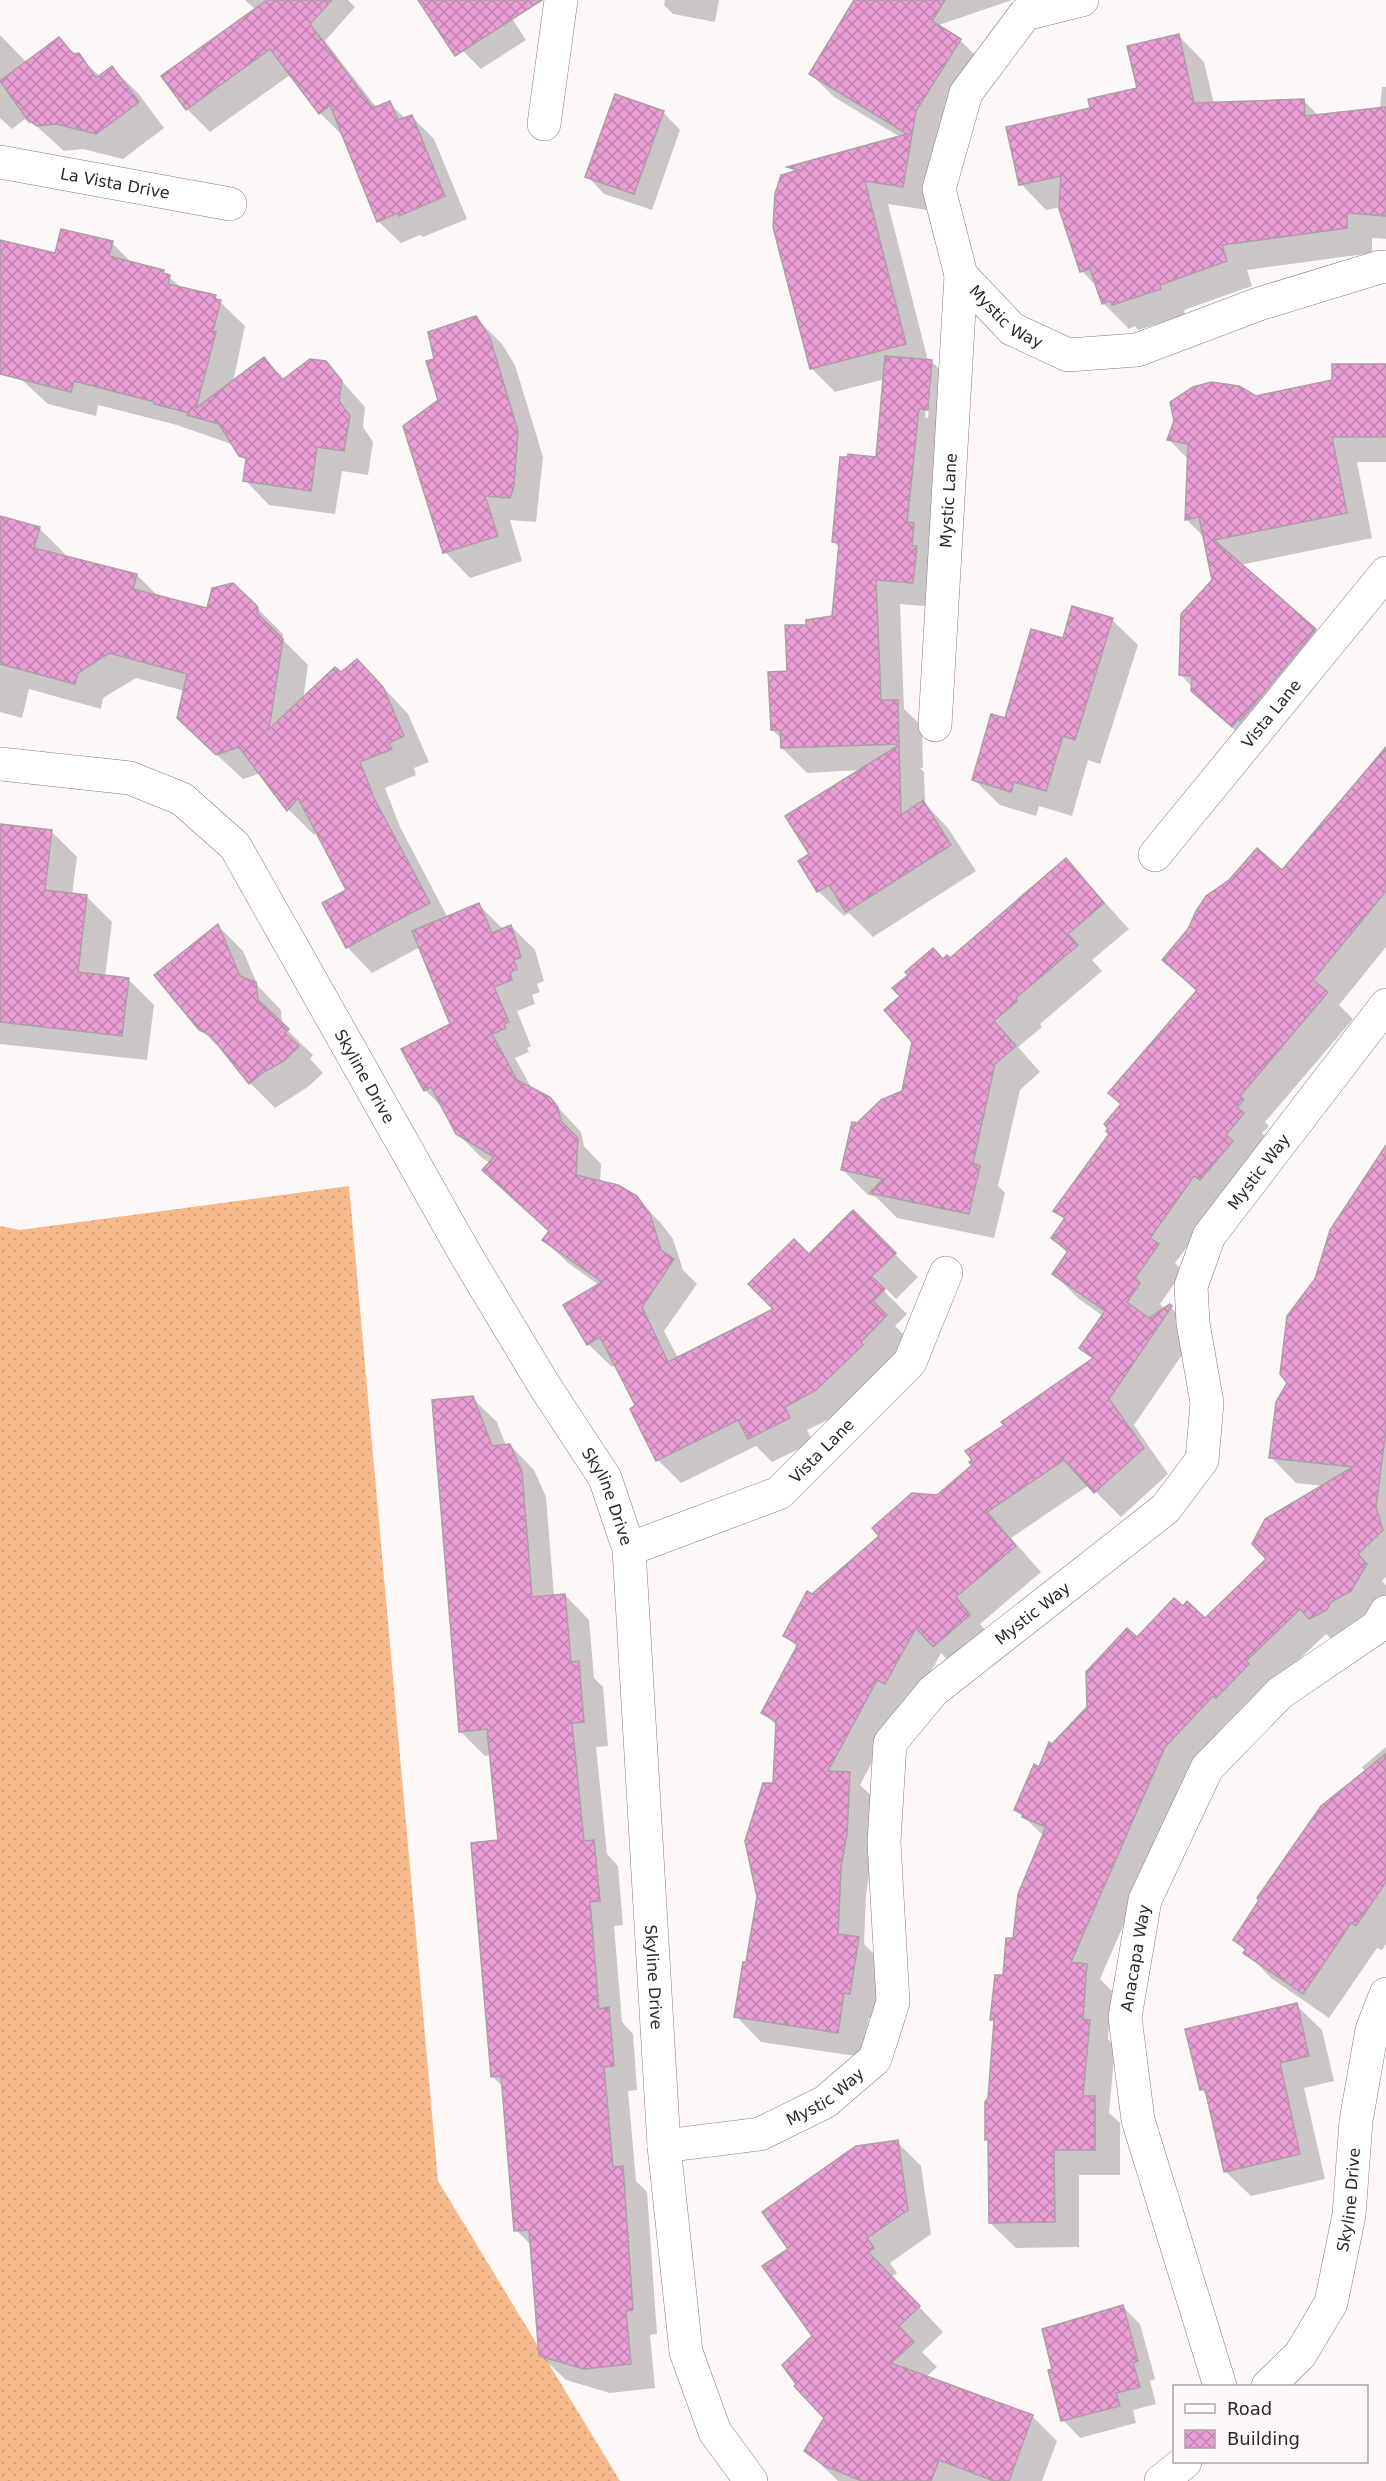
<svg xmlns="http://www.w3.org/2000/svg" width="1386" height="2481" font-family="'DejaVu Sans',sans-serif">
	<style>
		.grass { fill: url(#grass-dots) }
		.shadow { fill: #0003; fill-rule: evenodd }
		.building { fill: url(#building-cross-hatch); stroke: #ab9ea7; stroke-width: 1.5 }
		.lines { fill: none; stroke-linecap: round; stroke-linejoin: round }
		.street-casing { stroke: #897a7d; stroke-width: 34 }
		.secondary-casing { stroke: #897a7d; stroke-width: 34 }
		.street { stroke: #fff; stroke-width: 33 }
		.secondary { stroke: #fff; stroke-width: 33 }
		.labels { text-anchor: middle; stroke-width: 4.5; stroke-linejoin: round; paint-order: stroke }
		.street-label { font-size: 16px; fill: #2d2728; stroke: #fef7f8 }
	</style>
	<defs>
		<pattern id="grass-dots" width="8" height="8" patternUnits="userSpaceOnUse" patternTransform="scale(1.5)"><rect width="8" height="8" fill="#f6ba8d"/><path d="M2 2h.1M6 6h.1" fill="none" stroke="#d3a07a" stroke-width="1.8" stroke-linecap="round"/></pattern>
		<pattern id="building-cross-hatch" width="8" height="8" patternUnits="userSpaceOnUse" patternTransform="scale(1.5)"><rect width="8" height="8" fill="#eb9ed5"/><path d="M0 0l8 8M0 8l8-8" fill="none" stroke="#bf81ad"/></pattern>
	</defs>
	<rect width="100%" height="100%" fill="#fef7f8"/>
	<path class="grass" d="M 349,1186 L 438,2181 L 620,2481 L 0,2481 L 0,1226 L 20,1230 Z"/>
	<g class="shadow">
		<path d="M 245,0 L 348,0 L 355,7 L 325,41 L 377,108 L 389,103 L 406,119 L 412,117 L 434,139 L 467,219 L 423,237 L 420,235 L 401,243 L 378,221 L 342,135 L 320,113 L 304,65 L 210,132 L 187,109 L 256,10 Z"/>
		<path d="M 432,0 L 500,0 L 526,40 L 481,69 L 464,52 Z"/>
		<path d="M 665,0 L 719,0 L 715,22 L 673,14 L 664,5 Z"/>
		<path d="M 856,0 L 1012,0 L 936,26 L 960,40 L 984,64 L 940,135 L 927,210 L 888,204 L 928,361 L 931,361 L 956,386 L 937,607 L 900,604 L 904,709 L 922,726 L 923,768 L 920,768 L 924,772 L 925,804 L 948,828 L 976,871 L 873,937 L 849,913 L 844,916 L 818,891 L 811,855 L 861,770 L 807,773 L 782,748 L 782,739 L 772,730 L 789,673 L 808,626 L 833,617 L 840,549 L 833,541 L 878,458 L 885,379 L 835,392 L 811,368 L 795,173 L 790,168 L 900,137 L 834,97 L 810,73 ZM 928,382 L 931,382 L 928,418 L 925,417 Z"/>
		<path d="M 0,35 L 26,62 L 59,39 L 101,77 L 112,68 L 138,93 L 164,128 L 123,159 L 83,149 L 64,151 L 32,122 L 29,124 L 25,119 L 12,129 L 0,118 Z"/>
		<path d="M 1179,36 L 1204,62 L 1214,104 L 1304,101 L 1319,116 L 1380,109 L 1382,87 L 1386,87 L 1386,239 L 1372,238 L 1372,253 L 1247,270 L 1252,286 L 1184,310 L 1185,315 L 1138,330 L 1135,326 L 1129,329 L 1103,303 L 1098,288 L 1082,271 L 1061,207 L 1046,210 L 1021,184 L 1092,109 L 1139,89 Z"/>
		<path d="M 663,112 L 680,130 L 652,210 L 604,194 L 587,176 Z"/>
		<path d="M 0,242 L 56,255 L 112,243 L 133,264 L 163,272 L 182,288 L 215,297 L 245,326 L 233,382 L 264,359 L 285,379 L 325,362 L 365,407 L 363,427 L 373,442 L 368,475 L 342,471 L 335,514 L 269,505 L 245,480 L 247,462 L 234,445 L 177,425 L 98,405 L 96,416 L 48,404 L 0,360 Z"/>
		<path d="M 476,318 L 502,344 L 515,365 L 543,457 L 536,522 L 510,520 L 522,561 L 470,578 L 445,552 L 439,401 L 436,360 Z"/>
		<path d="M 1386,366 L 1386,462 L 1357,462 L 1372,538 L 1240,565 L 1315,630 L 1340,655 L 1267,745 L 1265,744 L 1258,751 L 1219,716 L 1180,674 L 1214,580 L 1205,538 L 1187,520 L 1189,460 L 1169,440 L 1256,397 L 1333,381 Z"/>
		<path d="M 0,518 L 39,528 L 65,554 L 64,557 L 137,575 L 159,597 L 208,610 L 257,608 L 283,634 L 282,639 L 308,665 L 303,700 L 341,675 L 382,686 L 408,714 L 429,762 L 414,768 L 416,775 L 385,788 L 400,827 L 448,918 L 479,905 L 504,930 L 511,926 L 535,950 L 544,981 L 537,984 L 540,992 L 532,995 L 535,1004 L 517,1011 L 531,1046 L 527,1048 L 529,1052 L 515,1058 L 532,1089 L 549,1098 L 581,1132 L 584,1146 L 601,1164 L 600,1183 L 636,1198 L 660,1222 L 673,1239 L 683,1270 L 697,1284 L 664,1331 L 678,1358 L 775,1309 L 809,1257 L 853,1212 L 918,1277 L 896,1299 L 868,1270 L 865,1272 L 907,1314 L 895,1326 L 909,1340 L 840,1414 L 807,1430 L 813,1442 L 772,1462 L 756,1446 L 681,1483 L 658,1460 L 637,1406 L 616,1365 L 612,1367 L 588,1344 L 599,1285 L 568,1263 L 544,1240 L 550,1232 L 484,1170 L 490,1163 L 482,1158 L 457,1133 L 445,1110 L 425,1090 L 452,1025 L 420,947 L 372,973 L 347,947 L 348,890 L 317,831 L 314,835 L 289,810 L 261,773 L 243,779 L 204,743 L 185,691 L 136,678 L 103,698 L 101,709 L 29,689 L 22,718 L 0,712 Z"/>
		<path d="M 1112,620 L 1138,645 L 1100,764 L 1088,760 L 1072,816 L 1039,806 L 1036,816 L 1000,805 L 974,780 L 1006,720 L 1064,640 Z"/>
		<path d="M 1386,749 L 1386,947 L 1339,1005 L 1353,1019 L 1265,1122 L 1269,1126 L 1262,1133 L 1268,1139 L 1175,1263 L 1183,1271 L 1160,1304 L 1165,1309 L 1169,1306 L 1197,1333 L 1134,1425 L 1168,1474 L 1121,1517 L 1089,1485 L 1011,1538 L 1041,1572 L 980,1624 L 995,1641 L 959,1671 L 941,1653 L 911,1708 L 903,1704 L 860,1785 L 875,1799 L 872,1860 L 866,1893 L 864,1944 L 884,1964 L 875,2019 L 869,2018 L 863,2057 L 761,2042 L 736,2016 L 748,1963 L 775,1785 L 778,1727 L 763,1712 L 798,1648 L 785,1635 L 812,1596 L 974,1465 L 1006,1425 L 1093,1359 L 1081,1348 L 1103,1316 L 1079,1299 L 1054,1274 L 1068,1254 L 1053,1238 L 1065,1220 L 1055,1211 L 1111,1134 L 1122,1105 L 1197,992 L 1164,960 L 1282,872 Z"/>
		<path d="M 0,825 L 51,831 L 77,857 L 72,895 L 87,897 L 112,922 L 105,977 L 128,979 L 154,1005 L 147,1060 L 0,1044 Z"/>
		<path d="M 1066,860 L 1129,929 L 1092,960 L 1102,971 L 1040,1024 L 1042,1027 L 1018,1047 L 1040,1072 L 1020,1090 L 998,1186 L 1005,1193 L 994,1238 L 897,1218 L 876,1197 L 868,1195 L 842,1169 L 857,1124 L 903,1092 L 944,961 L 949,960 Z"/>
		<path d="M 218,926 L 243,951 L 258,986 L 281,1010 L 282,1025 L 313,1055 L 310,1059 L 323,1073 L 309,1086 L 275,1108 L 250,1083 L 229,1057 L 200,1029 Z"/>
		<path d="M 1386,1148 L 1386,1577 L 1382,1581 L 1386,1585 L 1386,1599 L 1336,1643 L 1326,1634 L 1270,1687 L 1190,1772 L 1100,1979 L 1112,1991 L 1108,2039 L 1115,2047 L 1109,2113 L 1120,2123 L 1120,2175 L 1079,2175 L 1079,2247 L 1016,2248 L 990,2223 L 990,2142 L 987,2139 L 996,2023 L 992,2019 L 1044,1836 L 1016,1810 L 1053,1746 L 1089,1708 L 1137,1639 L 1183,1608 L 1205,1620 L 1269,1559 L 1324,1486 L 1296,1483 L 1271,1457 L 1316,1280 Z"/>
		<path d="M 472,1398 L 497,1422 L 506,1446 L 510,1445 L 534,1470 L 546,1497 L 554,1596 L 565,1595 L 589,1620 L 594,1678 L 603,1687 L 608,1746 L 596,1747 L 607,1854 L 618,1866 L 623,1925 L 614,1926 L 622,2022 L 633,2034 L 637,2090 L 628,2091 L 636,2181 L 647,2192 L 657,2334 L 650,2335 L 655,2388 L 610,2393 L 566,2380 L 541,2356 L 532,2246 L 516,2230 L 504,2088 L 492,2076 L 499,1842 L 491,1755 L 485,1756 L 460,1731 Z"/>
		<path d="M 1386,1747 L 1386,1944 L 1382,1950 L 1377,1948 L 1329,2018 L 1271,1978 L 1235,1940 L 1366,1772 L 1362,1767 Z"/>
		<path d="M 1296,2005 L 1322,2030 L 1334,2081 L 1304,2088 L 1325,2179 L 1251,2196 L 1225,2171 L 1208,2096 L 1201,2089 Z"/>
		<path d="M 897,2142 L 921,2166 L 931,2234 L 890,2263 L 897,2273 L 891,2277 L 943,2332 L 922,2352 L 937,2367 L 926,2377 L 1033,2417 L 1057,2441 L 1042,2481 L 838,2481 L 806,2450 L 826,2418 L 814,2336 L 790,2249 Z"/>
		<path d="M 1123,2307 L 1140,2324 L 1155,2379 L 1150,2381 L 1156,2404 L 1133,2410 L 1136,2423 L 1080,2438 L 1063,2420 Z"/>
	</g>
	<g class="building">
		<path d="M 267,0 L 332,0 L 310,24 L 373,108 L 390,101 L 398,120 L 412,115 L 445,196 L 399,216 L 398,213 L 377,222 L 330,105 L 319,114 L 270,49 L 186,110 L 161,76 Z"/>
		<path d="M 418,0 L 542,0 L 455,56 Z"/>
		<path d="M 854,0 L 945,0 L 932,21 L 961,39 L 916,111 L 903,187 L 865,181 L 906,344 L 810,369 L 773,227 L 775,194 L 781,175 L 799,170 L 787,167 L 907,134 L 809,74 Z"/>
		<path d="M 1179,34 L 1194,103 L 1304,99 L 1305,116 L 1386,107 L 1386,216 L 1347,213 L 1347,228 L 1222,245 L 1227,261 L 1160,285 L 1161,289 L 1112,305 L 1110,301 L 1102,304 L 1090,269 L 1080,272 L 1059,209 L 1061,176 L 1019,185 L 1006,127 L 1090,108 L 1088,99 L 1137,88 L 1127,46 Z"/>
		<path d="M 59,37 L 73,54 L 79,53 L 96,78 L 112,66 L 139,102 L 96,134 L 56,124 L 37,126 L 27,119 L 0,81 Z"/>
		<path d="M 615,94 L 664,111 L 634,194 L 585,177 Z"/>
		<path d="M 61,229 L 113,241 L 109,256 L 164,270 L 163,273 L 170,275 L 168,284 L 216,295 L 215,299 L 221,300 L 213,331 L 216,332 L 196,408 L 264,357 L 282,380 L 310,359 L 326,361 L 342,381 L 339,401 L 350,416 L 344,451 L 317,447 L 311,491 L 243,481 L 246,458 L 239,456 L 219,424 L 187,415 L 189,413 L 154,404 L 155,402 L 74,381 L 71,392 L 0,374 L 0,240 L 55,253 Z"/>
		<path d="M 476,316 L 490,338 L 518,431 L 514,486 L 510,498 L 485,496 L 498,536 L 443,553 L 403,426 L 438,400 L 426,361 L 434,359 L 428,332 Z"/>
		<path d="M 885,356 L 932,360 L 928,410 L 919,409 L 907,522 L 914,523 L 912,546 L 917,546 L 913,583 L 876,580 L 881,700 L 898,700 L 899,744 L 781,748 L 780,730 L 771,730 L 768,672 L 787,671 L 785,625 L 806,625 L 806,620 L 832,616 L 839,543 L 832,542 L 840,457 L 848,457 L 848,454 L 876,457 Z"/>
		<path d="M 1332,364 L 1386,364 L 1386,437 L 1332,437 L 1347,513 L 1214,540 L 1316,629 L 1240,721 L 1238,719 L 1232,727 L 1191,691 L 1192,676 L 1179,675 L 1181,614 L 1212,580 L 1199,517 L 1185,520 L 1188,444 L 1167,440 L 1174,421 L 1170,402 L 1193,387 L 1211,382 L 1239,386 L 1256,396 L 1332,380 Z"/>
		<path d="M 0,516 L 40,527 L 34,548 L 137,574 L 133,589 L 207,608 L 212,588 L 233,583 L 258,607 L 257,613 L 283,639 L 269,729 L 335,667 L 341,672 L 357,659 L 383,687 L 404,736 L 389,743 L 392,749 L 360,762 L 375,800 L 430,903 L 346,948 L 322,903 L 346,890 L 298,798 L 287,811 L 239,747 L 216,755 L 177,718 L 187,674 L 109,653 L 78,673 L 75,684 L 0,664 Z"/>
		<path d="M 1072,606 L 1113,618 L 1075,740 L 1063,736 L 1046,791 L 1014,782 L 1011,792 L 972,780 L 991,714 L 1005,718 L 1031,629 L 1063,638 Z"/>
		<path d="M 899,745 L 901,815 L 923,800 L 951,845 L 846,912 L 829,885 L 817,892 L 798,861 L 809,854 L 785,816 Z"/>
		<path d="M 1386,747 L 1386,891 L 1313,980 L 1328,992 L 1240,1096 L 1244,1099 L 1237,1108 L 1244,1113 L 1226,1135 L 1233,1141 L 1200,1180 L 1194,1176 L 1150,1238 L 1159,1244 L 1135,1278 L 1140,1283 L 1127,1302 L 1149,1318 L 1170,1304 L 1172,1306 L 1109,1399 L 1144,1448 L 1094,1493 L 1064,1460 L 987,1512 L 1016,1546 L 956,1597 L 970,1615 L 933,1647 L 916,1628 L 885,1684 L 877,1680 L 828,1771 L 850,1772 L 847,1834 L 841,1867 L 838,1934 L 859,1937 L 850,1994 L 844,1993 L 838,2033 L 734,2017 L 743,1962 L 746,1962 L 757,1897 L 745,1841 L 763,1783 L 773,1783 L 776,1721 L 761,1713 L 798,1644 L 783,1636 L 807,1591 L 812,1594 L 879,1536 L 872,1528 L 912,1493 L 937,1495 L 972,1465 L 969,1462 L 972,1460 L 965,1451 L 1004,1425 L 1001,1422 L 1093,1358 L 1079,1348 L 1105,1311 L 1052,1274 L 1068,1251 L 1051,1238 L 1065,1218 L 1053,1211 L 1109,1134 L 1106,1131 L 1108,1129 L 1104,1124 L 1121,1104 L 1108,1093 L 1197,990 L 1162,960 L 1188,929 L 1196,911 L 1206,896 L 1229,880 L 1257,848 L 1282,870 Z"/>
		<path d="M 0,824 L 52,830 L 45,890 L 87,895 L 78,972 L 129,978 L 122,1036 L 0,1022 Z"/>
		<path d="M 1066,858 L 1104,903 L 1068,934 L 1078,945 L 1016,998 L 1017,1001 L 994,1021 L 1016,1046 L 995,1064 L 973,1163 L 980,1166 L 969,1214 L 870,1193 L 883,1179 L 841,1170 L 852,1122 L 857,1123 L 881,1100 L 902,1091 L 912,1042 L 884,1010 L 900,996 L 892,988 L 908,975 L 905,972 L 933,948 L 943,959 L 947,955 L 950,958 Z"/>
		<path d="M 479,903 L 492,933 L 511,925 L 521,957 L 514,960 L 517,969 L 510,972 L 512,980 L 494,987 L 509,1022 L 504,1024 L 506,1028 L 492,1034 L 517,1080 L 550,1097 L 558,1107 L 561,1121 L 578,1138 L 576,1175 L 618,1185 L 637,1196 L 650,1214 L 661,1250 L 674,1259 L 642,1307 L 668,1362 L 773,1309 L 748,1284 L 794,1239 L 809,1254 L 853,1210 L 896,1253 L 872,1276 L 885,1289 L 873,1301 L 887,1315 L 861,1342 L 863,1345 L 816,1390 L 785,1407 L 790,1418 L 748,1439 L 738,1420 L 656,1461 L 630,1409 L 635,1405 L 600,1337 L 587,1345 L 563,1305 L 602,1282 L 542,1240 L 549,1231 L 482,1170 L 494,1157 L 456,1134 L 431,1087 L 424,1091 L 401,1049 L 450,1024 L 412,931 Z"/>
		<path d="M 218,924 L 240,976 L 256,982 L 258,1000 L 289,1029 L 285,1033 L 299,1046 L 284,1061 L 262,1073 L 249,1084 L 210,1035 L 199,1030 L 154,975 Z"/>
		<path d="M 1386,1145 L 1386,1429 L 1376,1507 L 1383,1530 L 1358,1554 L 1367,1564 L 1351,1591 L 1331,1602 L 1327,1610 L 1309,1619 L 1300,1609 L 1246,1661 L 1249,1664 L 1216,1698 L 1213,1696 L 1165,1747 L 1071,1962 L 1087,1964 L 1083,2019 L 1090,2020 L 1083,2096 L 1095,2096 L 1095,2150 L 1054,2150 L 1055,2222 L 989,2223 L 988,2139 L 985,2140 L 985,2102 L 988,2098 L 994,2020 L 990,2020 L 995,1975 L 1003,1975 L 1006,1938 L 1013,1938 L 1018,1894 L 1046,1827 L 1022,1817 L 1023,1814 L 1014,1810 L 1034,1764 L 1039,1767 L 1049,1742 L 1052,1744 L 1087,1707 L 1086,1672 L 1127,1628 L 1137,1637 L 1174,1598 L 1183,1606 L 1187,1601 L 1205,1618 L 1266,1559 L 1252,1544 L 1265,1519 L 1353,1467 L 1269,1458 L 1276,1402 L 1287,1383 L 1280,1374 L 1287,1316 L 1315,1279 L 1330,1230 Z"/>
		<path d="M 473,1396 L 492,1446 L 510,1444 L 522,1472 L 532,1597 L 565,1594 L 571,1662 L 579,1661 L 584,1722 L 572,1723 L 584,1841 L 594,1840 L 600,1901 L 590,1902 L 599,2009 L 609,2007 L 614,2066 L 604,2067 L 613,2167 L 623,2166 L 633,2310 L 626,2311 L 631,2364 L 584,2369 L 539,2356 L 529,2230 L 514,2231 L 501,2076 L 491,2077 L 471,1843 L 498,1840 L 487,1729 L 459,1732 L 432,1400 Z"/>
		<path d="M 1386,1754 L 1386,1882 L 1356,1926 L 1351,1923 L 1303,1994 L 1243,1953 L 1246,1949 L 1233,1940 L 1259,1900 L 1257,1898 L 1321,1806 Z"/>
		<path d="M 1297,2003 L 1309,2056 L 1280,2063 L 1300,2154 L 1224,2172 L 1205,2089 L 1200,2090 L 1185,2029 Z"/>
		<path d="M 898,2140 L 908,2210 L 867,2238 L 874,2248 L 868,2252 L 920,2306 L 899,2326 L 914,2342 L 891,2363 L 1033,2415 L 1009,2481 L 994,2481 L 939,2460 L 931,2481 L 862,2481 L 825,2466 L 804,2451 L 824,2418 L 794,2386 L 796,2384 L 782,2365 L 812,2336 L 762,2266 L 788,2249 L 762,2212 L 856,2146 Z"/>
		<path d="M 1123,2305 L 1138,2361 L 1133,2363 L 1140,2387 L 1116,2393 L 1120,2406 L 1061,2421 L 1048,2370 L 1052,2369 L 1042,2329 Z"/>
	</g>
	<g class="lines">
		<g class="street-casing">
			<g id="street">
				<path id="s1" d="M 1082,0 L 1025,14 L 966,93 L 939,189 L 961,275 L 1012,329 L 1068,355 L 1137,350 L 1259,304 L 1380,267 L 1386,267"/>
				<path d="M 544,124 L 561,0"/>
				<path id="s2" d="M 0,162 L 230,204"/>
				<path id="s3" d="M 935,725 L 961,275"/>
				<path id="s4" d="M 1155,855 L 1386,573"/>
				<path id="s5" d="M 629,1549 L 779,1493 L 910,1362 L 946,1273"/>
				<path id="s6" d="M 664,2146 L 760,2134 L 825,2102 L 875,2059 L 893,2002 L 884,1842 L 890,1743 L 933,1691 L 1165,1509 L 1202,1460 L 1207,1403 L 1193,1323 L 1191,1286 L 1209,1236 L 1386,1005"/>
				<path id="s7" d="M 1220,2386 L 1138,2120 L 1125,2017 L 1145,1900 L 1207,1768 L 1280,1693 L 1377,1627 L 1386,1612"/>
			</g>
		</g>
		<g class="secondary-casing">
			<g id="secondary">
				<path id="s8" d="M 0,764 L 130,778 L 182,799 L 235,846 L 467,1257 L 544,1385 L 605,1478 L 629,1549 L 664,2146 L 686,2352 L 715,2432 L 751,2481"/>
				<path id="s9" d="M 1268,2386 L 1300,2355 L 1331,2303 L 1349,2215 L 1356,2121 L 1372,2030 L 1386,1994"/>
				<path d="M 1161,2481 L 1185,2462"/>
			</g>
		</g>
		<use href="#street" class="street"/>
		<use href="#secondary" class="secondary"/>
	</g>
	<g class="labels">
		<g class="street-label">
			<text dy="6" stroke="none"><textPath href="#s2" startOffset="117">La Vista Drive</textPath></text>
			<text dy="6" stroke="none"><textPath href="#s1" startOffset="408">Mystic Way</textPath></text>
			<text dy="6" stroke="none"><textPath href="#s3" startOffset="225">Mystic Lane</textPath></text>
			<text dy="6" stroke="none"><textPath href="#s4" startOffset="183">Vista Lane</textPath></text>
			<text dy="6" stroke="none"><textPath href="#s8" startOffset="522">Skyline Drive</textPath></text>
			<text dy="6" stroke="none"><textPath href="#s6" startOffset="1288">Mystic Way</textPath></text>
			<text dy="6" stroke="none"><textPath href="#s5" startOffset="220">Vista Lane</textPath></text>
			<text dy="6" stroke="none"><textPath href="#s8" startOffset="1008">Skyline Drive</textPath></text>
			<text dy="6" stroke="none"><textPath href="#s6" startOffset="748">Mystic Way</textPath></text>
			<text dy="6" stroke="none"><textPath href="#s7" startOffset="442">Anacapa Way</textPath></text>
			<text dy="6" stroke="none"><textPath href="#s8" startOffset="1494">Skyline Drive</textPath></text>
			<text dy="6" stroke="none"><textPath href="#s6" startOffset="172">Mystic Way</textPath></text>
			<text dy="6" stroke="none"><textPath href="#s9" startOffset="210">Skyline Drive</textPath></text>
		</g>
	</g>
	<rect x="1173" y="2385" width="195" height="78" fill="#fef7f8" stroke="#aaa4a5" stroke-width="1.5"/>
	<rect x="1185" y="2404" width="30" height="9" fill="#ffffff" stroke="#aaa4a5" stroke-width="1.5"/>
	<text x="1227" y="2415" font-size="18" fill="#2d2728">Road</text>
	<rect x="1185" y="2430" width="30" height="18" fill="url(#building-cross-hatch)" stroke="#aaa4a5" stroke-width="1.5"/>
	<text x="1227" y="2445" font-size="18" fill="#2d2728">Building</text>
</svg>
